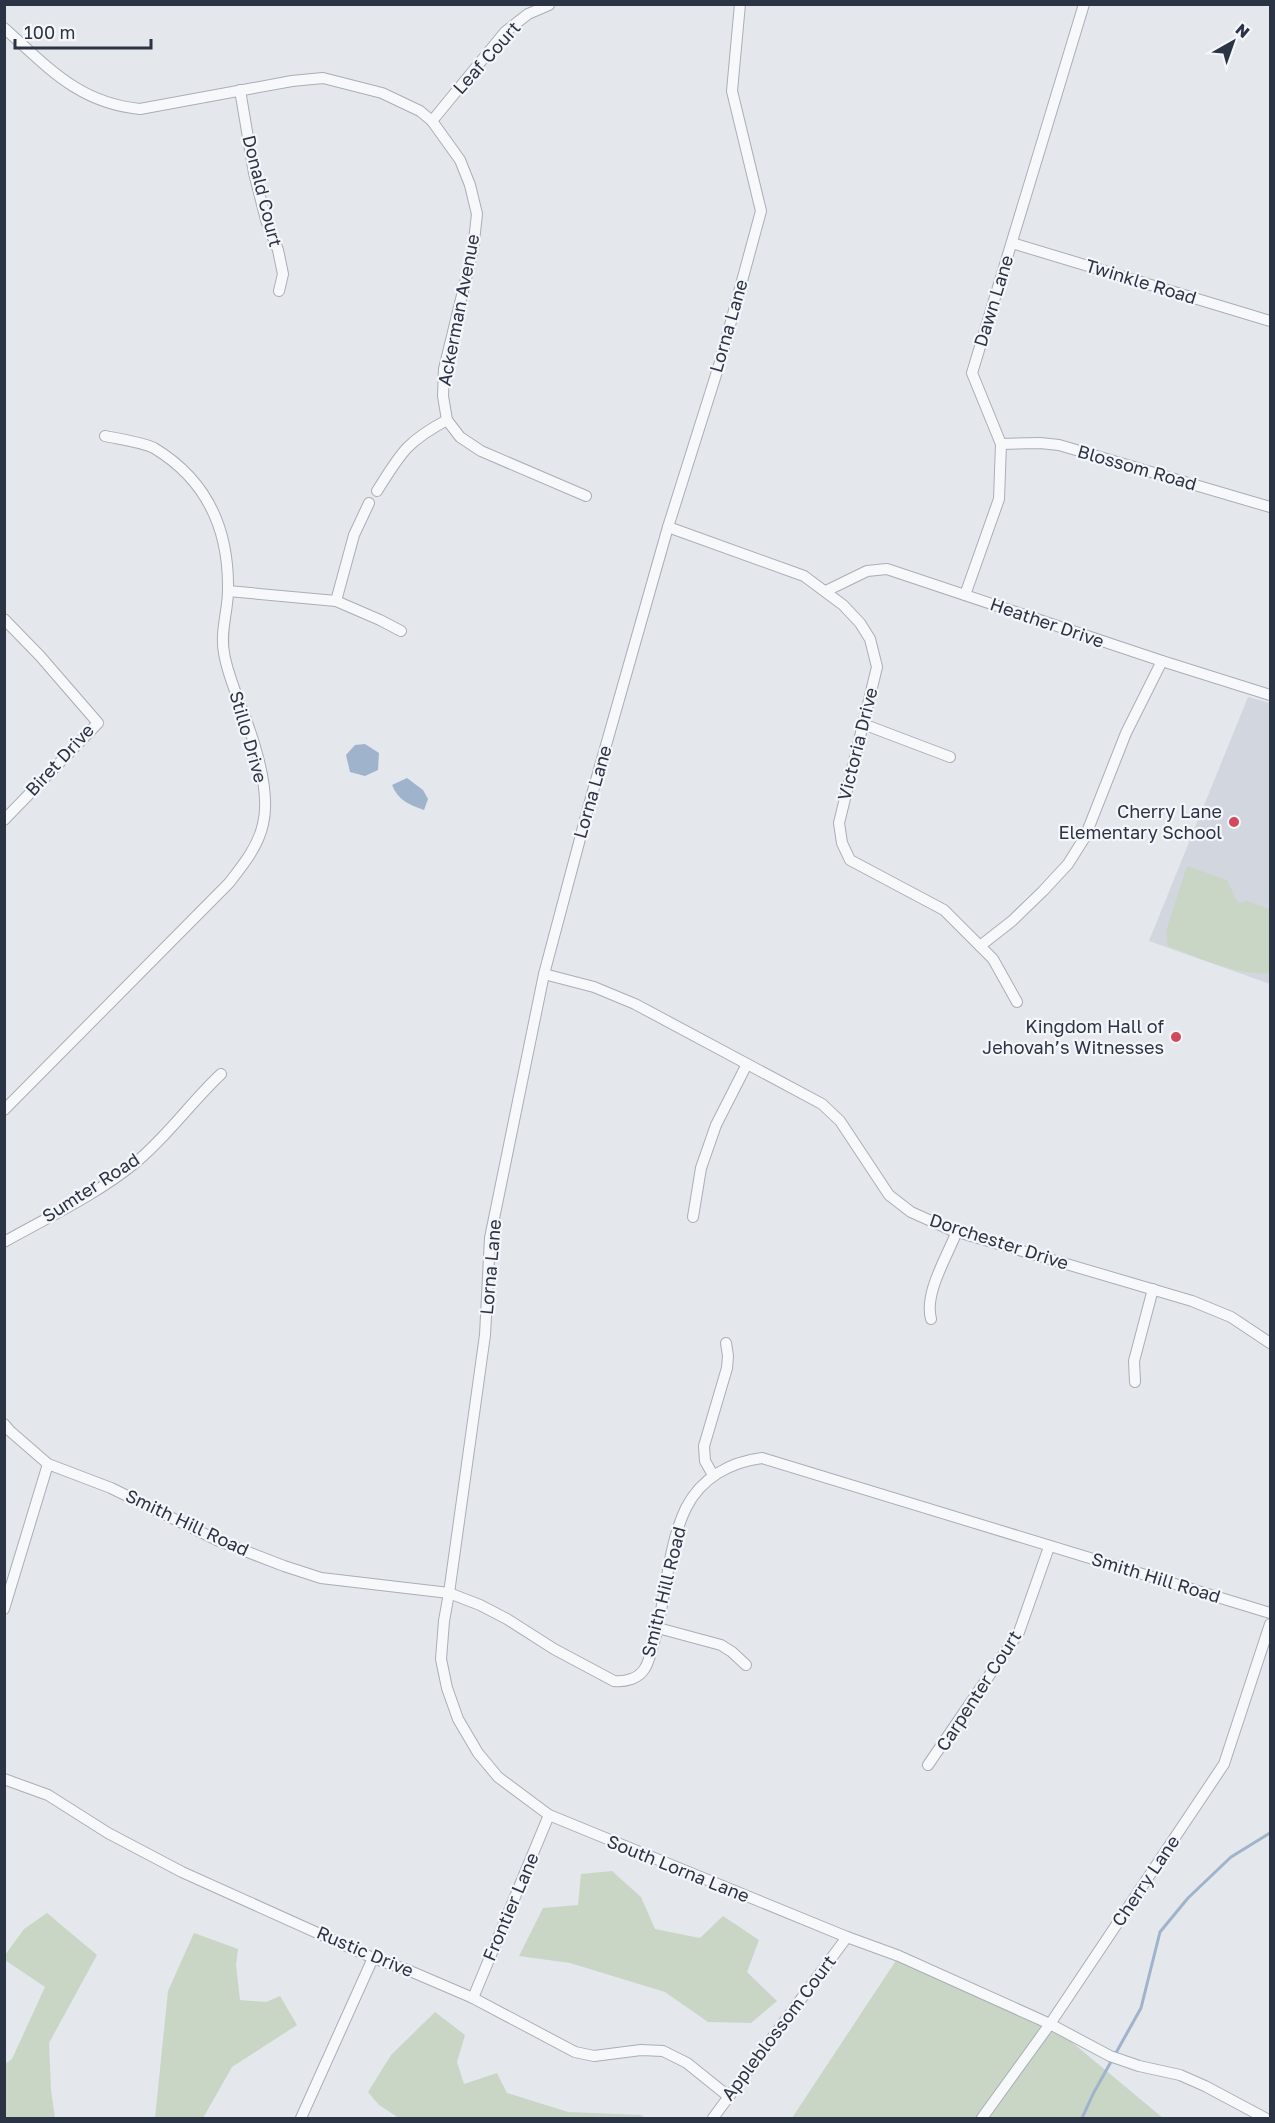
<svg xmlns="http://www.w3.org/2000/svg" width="1275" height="2123" font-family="'Golos Text',sans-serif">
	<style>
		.built { fill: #d2d6de }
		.green { fill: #c9d6c5 }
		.water { fill: #9fb4cc }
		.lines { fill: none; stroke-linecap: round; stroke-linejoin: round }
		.stream { stroke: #9fb4cc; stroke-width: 3 }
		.minor-casing { stroke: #a9aeb7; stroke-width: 12 }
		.minor { stroke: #f7f8fa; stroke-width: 10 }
		.poi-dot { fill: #d1495b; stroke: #f4f6f9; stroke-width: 2 }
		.labels { text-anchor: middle; stroke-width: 4.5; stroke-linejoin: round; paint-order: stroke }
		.street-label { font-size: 18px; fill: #2b3445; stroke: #f4f6f9 }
		.poi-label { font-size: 18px; fill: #2b3445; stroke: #f4f6f9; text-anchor: end }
	</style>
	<rect width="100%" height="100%" fill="#e4e7ec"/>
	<path class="built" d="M 1248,697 L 1270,703 L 1270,984 L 1149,941 Z"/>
	<g class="green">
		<path d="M 1187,866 L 1227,880 L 1238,903 L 1247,901 L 1270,909 L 1270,967 L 1269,973 C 1241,977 1195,956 1168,946 L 1166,931 Z"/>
		<path d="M 612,1871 L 641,1897 L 655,1929 L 700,1938 L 723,1916 L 759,1940 L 747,1972 L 777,2001 L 751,2023 L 708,2022 L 665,1992 L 570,1963 L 519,1956 L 543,1908 L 578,1905 L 581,1874 Z"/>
		<path d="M 47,1913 L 97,1955 L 49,2043 L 51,2090 L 55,2118 L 5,2118 L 5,2064 L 12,2059 L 45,1987 L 5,1960 L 5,1955 L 24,1929 Z"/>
		<path d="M 194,1933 L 238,1949 L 236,1965 L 240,2000 L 266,2002 L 280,1996 L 297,2025 L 232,2067 L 203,2118 L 155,2118 L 168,1991 Z"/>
		<path d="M 899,1956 L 1050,2024 L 1163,2118 L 792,2118 Z"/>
		<path d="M 435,2012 L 465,2035 L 457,2062 L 464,2084 L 497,2073 L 507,2093 L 568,2112 L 641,2115 L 646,2118 L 399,2118 L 379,2105 L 368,2092 L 391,2055 Z"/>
	</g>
	<g class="water">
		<path d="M 365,744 L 379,753 L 378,770 L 365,776 L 350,772 L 346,755 L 355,745 Z"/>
		<path d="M 407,778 L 423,790 L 428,799 L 424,810 C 409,805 398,800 392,785 Z"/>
	</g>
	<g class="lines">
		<path class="stream" d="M 1082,2118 L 1093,2094 L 1141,2008 L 1160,1932 L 1188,1898 L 1231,1857 L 1270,1833"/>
		<g class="minor-casing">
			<g id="minor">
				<path d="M 740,4 L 732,91 L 761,211 L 720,362 L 668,527 L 589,805 L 544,974 L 490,1238 L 485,1335 L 449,1593 L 444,1621 L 441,1659 L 447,1688 L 458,1719 L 478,1753 L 498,1777 L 549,1815 L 847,1937 L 899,1956 L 1050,2024 L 1110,2056 L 1139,2066 L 1180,2075 L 1205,2086 L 1265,2118"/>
				<path d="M 4,28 C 48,67 78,103 140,109 L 292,81 L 323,78 L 382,93 L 420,111 L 432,121 L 460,160 L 470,185 L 477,214 L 473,250 L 444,369 L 443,396 L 447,420 L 460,437 L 481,451 L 586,496"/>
				<path d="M 240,90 L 254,173 L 266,220 L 278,250 L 283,274 L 279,291"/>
				<path d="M 432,121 L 505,32 L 528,14 L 549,5"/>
				<path d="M 1012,243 L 1270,321"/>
				<path d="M 1001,444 L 1040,443 L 1059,445 L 1270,507"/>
				<path d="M 377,491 C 401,453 406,442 447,420"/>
				<path d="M 668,527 L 804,576 L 843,605 L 860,623 L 870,639 L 877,667 L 839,823 L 842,843 L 850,860 L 944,910 L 993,959 L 1017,1002"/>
				<path d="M 228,591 L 336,601 L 380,620 L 401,631"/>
				<path d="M 826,591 L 867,571 L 887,569 L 1162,661 L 1270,695"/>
				<path d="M 965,595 L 999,499 L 1001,444 L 972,373 L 1084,4"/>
				<path d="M 336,601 L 354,535 L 369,503"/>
				<path d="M 4,619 L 40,656 L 98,723 L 4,820"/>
				<path d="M 863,724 L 950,757"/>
				<path d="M 980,946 L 1012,921 L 1043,891 L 1068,864 L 1085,837 L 1126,733 L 1162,661"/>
				<path d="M 544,974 L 594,987 L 635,1004 L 822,1104 L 840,1121 L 889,1195 L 911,1212 L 951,1230 L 1192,1301 L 1231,1317 L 1270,1343"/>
				<path d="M 4,1110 L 229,883 C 243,865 258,847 263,824 C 271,792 254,740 242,709 C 235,691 227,672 224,653 C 220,631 228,611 228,590 C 229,529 207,480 154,448 C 142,442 119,439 105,436"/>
				<path d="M 693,1217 L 701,1168 L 716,1125 L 747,1064"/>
				<path d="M 4,1242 C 48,1217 96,1195 135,1163 C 167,1137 191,1102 221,1074"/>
				<path d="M 931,1319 C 924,1293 947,1257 957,1231"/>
				<path d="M 1135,1382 L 1134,1361 L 1153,1289"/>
				<path d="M 4,1424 L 10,1431 L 48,1464 L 111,1488 L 219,1541 L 284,1566 L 321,1578 L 449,1593 L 480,1605 L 507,1619 L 554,1649 L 614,1681 C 625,1682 639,1679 645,1668 C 650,1660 651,1650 654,1642 C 666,1600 667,1547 686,1508 C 701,1478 730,1462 762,1458 L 1270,1613"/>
				<path d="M 713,1475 L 705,1461 L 704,1446 L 727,1368 L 728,1356 L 726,1343"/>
				<path d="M 4,1609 L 48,1464"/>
				<path d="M 658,1628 L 721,1645 L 732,1652 L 746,1665"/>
				<path d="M 928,1765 L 1019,1632 L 1049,1547"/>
				<path d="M 4,1779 L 48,1795 L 108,1833 L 182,1872 L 373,1958 L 410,1971 L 473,1998 L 575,2052 L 594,2056 L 641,2050 L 663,2051 L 687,2063 L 728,2096"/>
				<path d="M 473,1998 L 549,1815"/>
				<path d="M 301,2118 L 373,1958"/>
				<path d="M 713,2118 L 847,1937"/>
				<path d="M 982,2118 L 1050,2024 L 1224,1764 L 1270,1624"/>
			</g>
		</g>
		<use href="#minor" class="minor"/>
	</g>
	<g class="poi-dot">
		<circle cx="1234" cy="822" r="6"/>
		<circle cx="1176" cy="1037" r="6"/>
	</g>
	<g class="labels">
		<g class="street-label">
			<text transform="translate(487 58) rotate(-48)" y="6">Leaf Court</text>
			<text transform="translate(262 191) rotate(76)" y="6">Donald Court</text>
			<text transform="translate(1141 282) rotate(17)" y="6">Twinkle Road</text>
			<text transform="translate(994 301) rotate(-73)" y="6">Dawn Lane</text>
			<text transform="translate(459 310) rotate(-79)" y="6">Ackerman Avenue</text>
			<text transform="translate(729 326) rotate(-74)" y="6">Lorna Lane</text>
			<text transform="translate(1137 468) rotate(16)" y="6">Blossom Road</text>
			<text transform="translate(1047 623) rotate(19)" y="6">Heather Drive</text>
			<text transform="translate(248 737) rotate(74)" y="6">Stillo Drive</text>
			<text transform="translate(858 744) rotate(-76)" y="6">Victoria Drive</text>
			<text transform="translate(60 760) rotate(-47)" y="6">Biret Drive</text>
			<text transform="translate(593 792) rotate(-74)" y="6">Lorna Lane</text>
			<text transform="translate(91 1188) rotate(-33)" y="6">Sumter Road</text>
			<text transform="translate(999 1242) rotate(18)" y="6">Dorchester Drive</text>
			<text transform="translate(491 1267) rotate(-85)" y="6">Lorna Lane</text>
			<text transform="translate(187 1523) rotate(25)" y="6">Smith Hill Road</text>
			<text transform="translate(1156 1578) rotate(17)" y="6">Smith Hill Road</text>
			<text transform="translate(664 1592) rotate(-76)" y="6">Smith Hill Road</text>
			<text transform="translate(979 1691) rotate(-57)" y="6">Carpenter Court</text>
			<text transform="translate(678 1869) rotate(22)" y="6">South Lorna Lane</text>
			<text transform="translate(1146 1881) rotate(-56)" y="6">Cherry Lane</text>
			<text transform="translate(511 1907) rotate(-67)" y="6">Frontier Lane</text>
			<text transform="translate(365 1952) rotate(23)" y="6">Rustic Drive</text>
			<text transform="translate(779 2028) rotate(-53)" y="6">Appleblossom Court</text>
		</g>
		<g class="poi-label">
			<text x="1222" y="818">Cherry Lane<tspan x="1222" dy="21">Elementary School</tspan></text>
			<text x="1164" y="1033">Kingdom Hall of<tspan x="1164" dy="21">Jehovah’s Witnesses</tspan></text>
		</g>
	</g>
	<rect width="1275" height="2123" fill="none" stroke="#2b3445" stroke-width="12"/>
	<g transform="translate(1233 42) rotate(40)" stroke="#f4f6f9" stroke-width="4.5" paint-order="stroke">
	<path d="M0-4.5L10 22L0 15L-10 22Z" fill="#2b3445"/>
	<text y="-9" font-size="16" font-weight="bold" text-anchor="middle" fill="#2b3445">N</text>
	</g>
	<path d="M15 39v9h136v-9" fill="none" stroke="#2b3445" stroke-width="3"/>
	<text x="24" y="39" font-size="18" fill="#2b3445" stroke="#f4f6f9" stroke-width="4.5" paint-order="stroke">100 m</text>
</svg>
